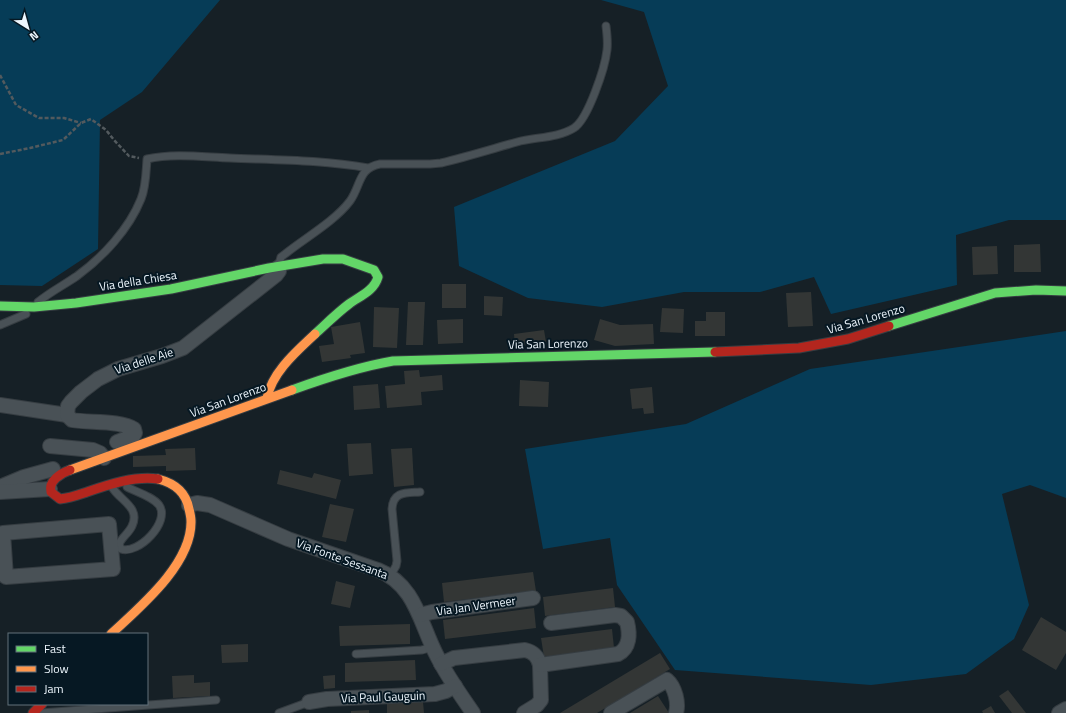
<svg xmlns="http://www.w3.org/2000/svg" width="1066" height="713" font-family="'Titillium Web',sans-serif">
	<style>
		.green { fill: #063c57 }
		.building { fill: #333635 }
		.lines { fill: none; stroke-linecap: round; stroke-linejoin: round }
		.lane-casing { stroke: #363d42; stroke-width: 9 }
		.street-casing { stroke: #363d42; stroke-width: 16 }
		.fast-casing { stroke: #363d42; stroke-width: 11 }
		.slow-casing { stroke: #363d42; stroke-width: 11 }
		.jam-casing { stroke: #363d42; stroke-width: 11 }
		.path { stroke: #535a5e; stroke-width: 2.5; stroke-dasharray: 4 2; stroke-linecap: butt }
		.lane { stroke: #495156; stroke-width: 7 }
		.street { stroke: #495156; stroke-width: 14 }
		.fast { stroke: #63d668; stroke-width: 9 }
		.slow { stroke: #ff974d; stroke-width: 9 }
		.jam { stroke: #b3261e; stroke-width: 9 }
		.labels { text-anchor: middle; stroke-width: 4; stroke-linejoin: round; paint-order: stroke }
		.street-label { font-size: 12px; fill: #edf6fd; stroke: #061823 }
	</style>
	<rect width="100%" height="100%" fill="#162026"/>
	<g class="green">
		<path d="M 0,0 L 220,0 L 142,92 L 100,120 L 98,249 L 42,286 L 0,285 Z"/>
		<path d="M 601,0 L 1066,0 L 1066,220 L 1009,220 L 956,235 L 957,285 L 831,314 L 814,277 L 760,292 L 684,292 L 602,307 L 528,298 L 459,266 L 454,207 L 615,141 L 668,86 L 644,12 Z"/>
		<path d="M 1066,331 L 1066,498 L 1030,485 L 1002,494 L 1029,605 L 1014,639 L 966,674 L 871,685 L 675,670 L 617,585 L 610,538 L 543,549 L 525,449 L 686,424 L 810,369 Z"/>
	</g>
	<g class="building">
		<path d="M 1040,244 L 1041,272 L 1014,272 L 1014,245 Z"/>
		<path d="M 997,246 L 998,274 L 973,275 L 972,247 Z"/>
		<rect x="442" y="284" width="24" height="24"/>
		<path d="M 811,292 L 813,326 L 788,327 L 786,293 Z"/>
		<path d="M 484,296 L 503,297 L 502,316 L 484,315 Z"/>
		<path d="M 408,302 L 425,302 L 423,345 L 406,345 Z"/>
		<path d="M 374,307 L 399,308 L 397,348 L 373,347 Z"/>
		<path d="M 662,308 L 684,309 L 683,333 L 660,332 Z"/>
		<path d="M 706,312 L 725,312 L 725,336 L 695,336 L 695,321 L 706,321 Z"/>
		<path d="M 463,319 L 463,343 L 438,344 L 437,320 Z"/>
		<path d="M 600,319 L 620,325 L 653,324 L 654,344 L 615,346 L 594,340 Z"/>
		<path d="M 360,322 L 365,353 L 350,355 L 351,358 L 322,362 L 319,346 L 334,344 L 331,327 Z"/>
		<path d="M 544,330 L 546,342 L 515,346 L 514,334 Z"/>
		<path d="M 419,370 L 420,377 L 442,375 L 443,390 L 421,392 L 422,405 L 387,408 L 385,386 L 405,384 L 404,371 Z"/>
		<path d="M 520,380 L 549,382 L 548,407 L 519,406 Z"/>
		<path d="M 378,384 L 380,408 L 354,410 L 353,386 Z"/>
		<path d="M 652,387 L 654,413 L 644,414 L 643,408 L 632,409 L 630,389 Z"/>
		<path d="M 371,443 L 373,474 L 349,476 L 347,444 Z"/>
		<path d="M 195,448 L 196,470 L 166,471 L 166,466 L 133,467 L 133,456 L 166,455 L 165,449 Z"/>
		<path d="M 412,448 L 414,485 L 394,487 L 391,449 Z"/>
		<path d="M 280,470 L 312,478 L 314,473 L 341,480 L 336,499 L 277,484 Z"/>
		<path d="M 330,504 L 354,509 L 346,542 L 322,537 Z"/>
		<path d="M 533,572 L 536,591 L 444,602 L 442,583 Z"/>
		<path d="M 336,581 L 355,586 L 350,608 L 331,604 Z"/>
		<path d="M 613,588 L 615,607 L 545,616 L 543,597 Z"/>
		<path d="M 534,608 L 536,628 L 445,639 L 443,620 Z"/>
		<path d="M 1041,617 L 1066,632 L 1066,653 L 1056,670 L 1022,650 Z"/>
		<path d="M 410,624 L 410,644 L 340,646 L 339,626 Z"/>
		<path d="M 612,629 L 614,648 L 544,657 L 541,638 Z"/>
		<path d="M 248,644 L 248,662 L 222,663 L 221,645 Z"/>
		<path d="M 660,653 L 670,669 L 597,713 L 560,713 Z"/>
		<path d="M 415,660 L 416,680 L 345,682 L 345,663 Z"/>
		<path d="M 194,675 L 194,683 L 210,682 L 210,696 L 173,698 L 172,676 Z"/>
		<path d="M 335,675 L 335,688 L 324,689 L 323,676 Z"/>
		<path d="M 1008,690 L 1026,713 L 1012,713 L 999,696 Z"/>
		<path d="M 658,696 L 669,713 L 630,713 Z"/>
		<path d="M 423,702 L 424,713 L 387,713 L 387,704 Z"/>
		<path d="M 991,706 L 995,713 L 983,713 L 982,711 Z"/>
		<path d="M 369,710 L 369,713 L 351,713 L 351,711 Z"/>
	</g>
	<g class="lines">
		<g class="lane-casing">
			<g id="lane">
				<path d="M 279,264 L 281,257 L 285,254 C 305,238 335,221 350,201 C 361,186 358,168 380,164 L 430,164 L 441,163 C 466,157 492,149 517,142 C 535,137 558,138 574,128 C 588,119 605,68 607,50 C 608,42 607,34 606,26"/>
				<path d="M 38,302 C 50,292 64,285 77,276 C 103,257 129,229 141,199 C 146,187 146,172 147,159 C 174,153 203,157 230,158 C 276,160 323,160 368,168"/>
				<path d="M 0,325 L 26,314"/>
				<path d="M 112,487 C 119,500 141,507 132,526 C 129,533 122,537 119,544 L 121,549 C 138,555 171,522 159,505 C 152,496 136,492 127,487"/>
				<path d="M 390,576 L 396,566 L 397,561 L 392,509 C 393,491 406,493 420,492"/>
				<path d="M 356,654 L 422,650 L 433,647"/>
				<path d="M 41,713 L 216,700"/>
				<path d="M 279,713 L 309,702"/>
			</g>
		</g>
		<g class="street-casing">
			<g id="street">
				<path d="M 0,405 L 67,415"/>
				<path d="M 117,442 L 133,436 L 135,433 L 134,429 C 121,420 88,423 72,420 L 67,415 L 68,406 L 71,402 L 81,392 L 98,379 L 118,369 L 162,356 L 183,348 L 276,275 L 279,271 L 279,267"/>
				<path d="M 50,446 L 93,450 L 100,453 L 104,458"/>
				<path d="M 0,487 L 24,477 L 53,469"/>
				<path d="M 0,492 L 50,489"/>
				<path d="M 189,505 L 197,503 L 210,505 L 288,539 L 378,570 C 416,585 420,624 437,656 C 447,676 460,694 473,713"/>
				<path d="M 109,524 L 113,569 L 6,577 L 3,533 Z"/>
				<path d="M 420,615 L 432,612 L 533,598"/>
				<path d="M 441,664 L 454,658 L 525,650 C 534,652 538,657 540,665 L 541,700 L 537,705 L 524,713"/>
				<path d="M 540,665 L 618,654 C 630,648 630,634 627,622 L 621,616 L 615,615 L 551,623"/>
				<path d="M 309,702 L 327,699 L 435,694 L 446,691 L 455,686"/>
				<path d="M 611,713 L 667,680 C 675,687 679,703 676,713"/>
				<path d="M 1059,713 L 1066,709"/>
			</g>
		</g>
		<g class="fast-casing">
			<g id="fast">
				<path d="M 0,306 L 34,307 L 76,303 L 171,289 L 269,268 L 323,259 L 343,259 L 374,270 L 378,277 C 374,291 360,296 349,304 C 337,313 326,324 315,334"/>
				<path d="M 889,326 L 995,293 L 1036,290 L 1066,291"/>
				<path d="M 292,390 C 325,378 358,367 393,361 L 715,352"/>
			</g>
		</g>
		<g class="slow-casing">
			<g id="slow">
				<path d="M 267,398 C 272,372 297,351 315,334"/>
				<path d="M 70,470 L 292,390"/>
				<path d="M 111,634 C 140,607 192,564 191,521 C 191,517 190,513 189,509 C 186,492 174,483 158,479"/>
			</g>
		</g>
		<g class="jam-casing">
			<g id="jam">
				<path d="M 715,352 L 799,348 L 848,339 L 889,326"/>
				<path d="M 70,470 C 61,473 48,481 51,492 L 60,499 C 70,498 78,495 87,492 C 110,484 134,476 158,479"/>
				<path d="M 33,713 L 42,704"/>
			</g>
		</g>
		<g class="path">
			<path d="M 0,75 L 16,105 L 39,118 L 64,118 L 81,123"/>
			<path d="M 0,154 L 30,148 L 63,140 L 81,123 L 91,119 L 106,130 L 114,140 L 129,156 L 139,158"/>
		</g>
		<use href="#lane" class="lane"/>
		<use href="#street" class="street"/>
		<use href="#fast" class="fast"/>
		<use href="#slow" class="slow"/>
		<use href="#jam" class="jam"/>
	</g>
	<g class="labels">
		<g class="street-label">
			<text transform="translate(138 281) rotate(-9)" y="4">Via della Chiesa</text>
			<text transform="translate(866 319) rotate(-16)" y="4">Via San Lorenzo</text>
			<text transform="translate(548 344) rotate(-1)" y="4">Via San Lorenzo</text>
			<text transform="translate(144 361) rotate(-18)" y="4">Via delle Aie</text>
			<text transform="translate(228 400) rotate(-20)" y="4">Via San Lorenzo</text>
			<text transform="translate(342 559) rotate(20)" y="4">Via Fonte Sessanta</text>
			<text transform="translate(476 606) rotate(-8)" y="4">Via Jan Vermeer</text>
			<text transform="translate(383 697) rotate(-2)" y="4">Via Paul Gauguin</text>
		</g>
	</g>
	<rect x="8" y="633" width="140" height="72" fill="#061823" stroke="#62717a"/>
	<rect x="16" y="646" width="20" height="6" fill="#63d668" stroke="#62717a"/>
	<text x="44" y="653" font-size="12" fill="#edf6fd">Fast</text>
	<rect x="16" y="666" width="20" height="6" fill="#ff974d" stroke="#62717a"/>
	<text x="44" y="673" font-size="12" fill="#edf6fd">Slow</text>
	<rect x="16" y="686" width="20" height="6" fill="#b3261e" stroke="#62717a"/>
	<text x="44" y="693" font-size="12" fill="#edf6fd">Jam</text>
	<g transform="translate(28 28) rotate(143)" stroke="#061823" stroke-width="3" paint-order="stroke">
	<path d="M0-3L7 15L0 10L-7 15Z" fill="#edf6fd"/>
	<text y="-6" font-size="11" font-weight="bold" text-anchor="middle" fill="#edf6fd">N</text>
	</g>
</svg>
